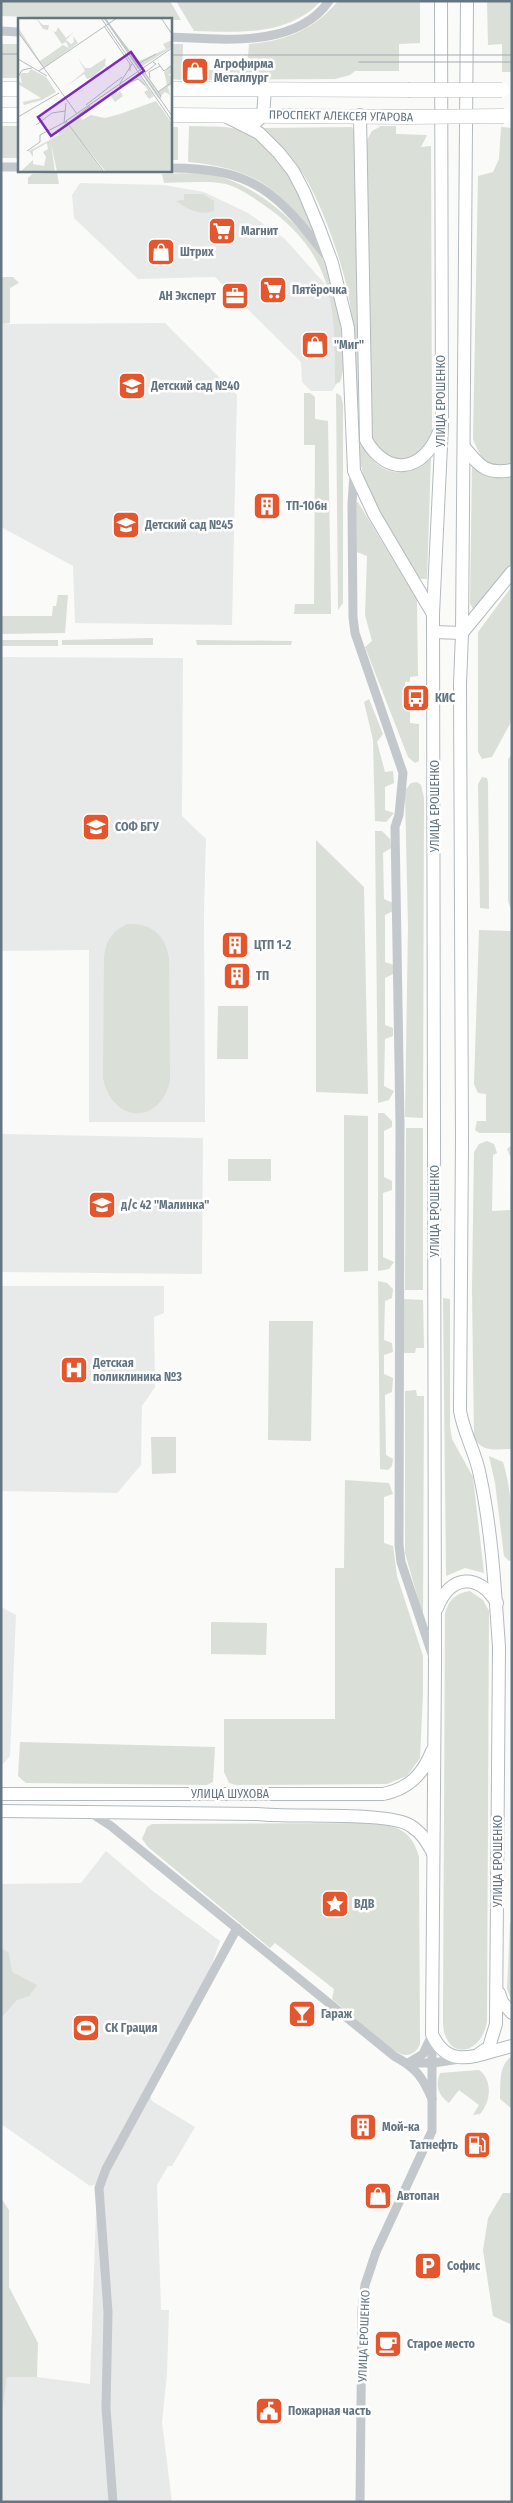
<svg xmlns="http://www.w3.org/2000/svg" width="513" height="2503" font-family="'Fira Sans Condensed',sans-serif">
	<style>
		.built { fill: #e8e9e9 }
		.green { fill: #dadfd7 }
		.lines { fill: none; stroke-linecap: round; stroke-linejoin: round }
		.secondary-casing { stroke: #b3babf; stroke-width: 14 }
		.primary-casing { stroke: #b5babe; stroke-width: 15 }
		.street { stroke: #c3c8cc; stroke-width: 9 }
		.secondary { stroke: #fff; stroke-width: 12 }
		.primary { stroke: #fff; stroke-width: 14 }
		.tram { stroke: #a2aab0; stroke-width: 1 }
		.primary-bridge-casing { stroke: #b5babe; stroke-width: 15; stroke-linecap: butt }
		.primary-bridge { stroke: #fff; stroke-width: 14 }
		.labels { text-anchor: middle; stroke-width: 5; stroke-linejoin: round; paint-order: stroke }
		.poi-label { font-size: 12px; font-weight: bold; fill: #657683; stroke: #fff; text-anchor: start }
		.street-label { font-size: 12px; fill: #657683; stroke: #fff }
		.inset-road { fill: none; stroke: #b5bdc2; stroke-width: 1 }
		.view { fill: #7b2cbf; fill-opacity: 0.15; stroke: #7b2cbf; stroke-width: 2.5 }
		.inset-edge { fill: none; stroke: #657683; stroke-width: 2.5 }
	</style>
	<rect width="100%" height="100%" fill="#fafaf8"/>
	<g class="built">
		<path d="M 80,183 L 164,185 L 204,192 L 248,213 L 285,239 L 333,293 L 340,379 L 332,391 L 311,391 L 302,382 L 301,362 L 215,277 L 138,279 L 74,218 L 72,195 Z"/>
		<path d="M 165,323 L 237,395 L 232,625 L 75,623 L 73,566 L 1,527 L 1,324 Z"/>
		<path d="M 1,657 L 183,658 L 182,816 L 206,839 L 204,910 L 205,1122 L 89,1122 L 89,950 L 1,951 Z"/>
		<path d="M 1,1134 L 203,1138 L 202,1274 L 1,1272 Z"/>
		<path d="M 1,1286 L 164,1286 L 164,1313 L 154,1317 L 155,1387 L 142,1406 L 141,1465 L 117,1493 L 1,1491 Z"/>
		<path d="M 1,1607 L 16,1615 L 10,1756 L 1,1766 Z"/>
		<path d="M 106,1851 L 154,1892 L 220,1941 L 206,1981 L 147,2090 L 152,2101 L 195,2127 L 172,2166 L 168,2166 L 157,2185 L 161,2310 L 169,2310 L 167,2374 L 162,2422 L 172,2502 L 1,2502 L 1,2423 L 7,2376 L 37,2377 L 90,2384 L 97,2184 L 90,2186 L 1,2124 L 1,1884 L 81,1883 Z"/>
	</g>
	<g class="green">
		<path d="M 1,1 L 170,1 L 181,20 L 31,19 L 30,17 L 1,16 Z"/>
		<path d="M 176,1 L 321,1 C 287,37 238,32 194,31 Z"/>
		<path d="M 338,1 L 420,1 L 420,43 L 399,44 L 399,71 L 355,71 L 350,75 L 335,79 L 189,80 L 189,76 L 199,76 L 203,70 L 247,70 L 249,44 C 285,41 314,30 338,1 Z"/>
		<path d="M 487,1 L 512,1 L 512,72 L 502,72 L 502,44 L 488,45 Z"/>
		<rect x="1" y="44" width="18" height="34"/>
		<path d="M 170,44 L 183,44 L 182,80 L 170,79 Z"/>
		<rect x="1" y="126" width="18" height="32"/>
		<path d="M 189,126 C 205,127 225,125 240,130 C 281,146 303,201 317,239 C 280,188 253,168 188,162 Z"/>
		<path d="M 381,126 L 396,126 L 396,134 L 427,135 L 421,147 L 431,146 L 432,433 C 426,452 414,458 396,461 L 373,444 L 370,431 L 366,142 L 372,131 Z"/>
		<rect x="170" y="127" width="8" height="33"/>
		<path d="M 352,127 L 356,134 L 358,399 L 356,399 C 354,362 355,324 347,288 C 340,256 321,202 303,174 C 292,157 278,142 263,128 Z"/>
		<path d="M 501,127 L 512,128 L 512,464 C 490,475 480,457 473,439 L 478,176 L 493,172 L 499,159 Z"/>
		<path d="M 57,173 L 59,184 L 28,184 L 28,178 L 32,174 Z"/>
		<path d="M 162,174 C 178,174 197,172 212,175 C 259,184 312,232 331,276 C 337,290 338,307 340,321 C 342,340 347,364 340,382 L 335,384 C 335,310 336,259 271,210 C 258,201 244,190 229,185 C 212,180 182,183 164,183 Z"/>
		<path d="M 184,194 L 203,194 L 214,201 L 214,211 C 199,216 188,209 176,201 L 184,200 Z"/>
		<path d="M 1,277 L 13,277 L 19,283 L 10,288 L 10,323 L 1,324 Z"/>
		<path d="M 304,393 L 310,393 L 315,397 L 315,419 L 328,421 L 331,614 L 294,614 L 295,604 L 314,604 L 315,445 L 304,445 Z"/>
		<path d="M 336,393 L 341,396 L 343,404 L 343,603 L 338,610 Z"/>
		<path d="M 361,443 C 377,475 405,483 431,456 L 427,579 L 421,579 L 418,576 C 394,536 360,492 358,444 Z"/>
		<path d="M 472,465 L 493,478 L 512,475 L 512,563 L 473,609 L 470,603 Z"/>
		<path d="M 358,502 L 417,600 L 418,676 L 410,677 L 410,682 L 405,682 L 405,705 L 410,706 L 410,723 L 419,724 L 419,761 L 415,763 L 408,757 L 365,647 L 372,641 L 365,615 L 367,556 L 357,552 L 356,503 Z"/>
		<path d="M 512,586 L 512,720 L 492,757 L 482,759 L 478,752 L 478,632 Z"/>
		<path d="M 58,595 L 68,595 L 65,633 L 1,634 L 1,616 L 52,616 L 53,606 L 56,606 Z"/>
		<path d="M 153,638 L 153,645 L 62,645 L 62,640 Z"/>
		<rect x="1" y="640" width="57" height="6"/>
		<path d="M 196,640 L 292,641 L 291,645 L 197,645 Z"/>
		<path d="M 369,699 L 383,734 L 377,742 L 385,772 L 393,771 L 394,783 L 385,787 L 385,810 L 394,813 L 386,822 L 375,821 L 373,740 L 364,702 Z"/>
		<path d="M 512,754 L 512,913 L 508,901 L 508,759 Z"/>
		<path d="M 482,777 L 487,778 L 488,782 L 489,909 L 480,908 L 478,784 Z"/>
		<path d="M 417,782 L 421,785 L 424,798 L 423,1118 L 405,1117 L 408,926 L 405,795 L 406,789 L 411,783 Z"/>
		<path d="M 375,831 L 382,831 L 390,839 L 391,848 L 383,853 L 384,899 L 393,903 L 393,911 L 385,915 L 385,962 L 394,965 L 393,974 L 385,978 L 385,1025 L 393,1028 L 393,1036 L 385,1039 L 384,1086 L 394,1091 L 389,1100 L 378,1103 Z"/>
		<path d="M 316,840 L 364,887 L 368,1094 L 316,1092 Z"/>
		<path d="M 127,924 C 151,923 165,934 169,958 L 170,1081 C 159,1126 112,1123 103,1078 L 104,957 C 106,940 112,932 127,924 Z"/>
		<path d="M 479,930 L 512,931 L 512,1133 L 479,1133 L 475,1130 L 477,1121 L 486,1121 L 486,1094 L 478,1093 L 474,1084 Z"/>
		<path d="M 218,1006 L 248,1006 L 248,1059 L 217,1059 Z"/>
		<path d="M 378,1113 L 384,1113 L 392,1121 L 392,1127 L 384,1131 L 384,1177 L 392,1181 L 392,1190 L 383,1193 L 383,1257 L 394,1262 L 389,1269 L 378,1271 Z"/>
		<path d="M 344,1115 L 368,1116 L 368,1271 L 344,1272 Z"/>
		<path d="M 406,1128 L 423,1128 L 423,1290 L 405,1290 Z"/>
		<path d="M 487,1141 L 494,1144 L 497,1153 L 493,1155 L 492,1211 L 510,1210 L 511,1158 L 507,1149 L 512,1145 L 512,1449 C 496,1449 483,1453 474,1438 L 472,1289 L 474,1152 L 479,1144 Z"/>
		<rect x="228" y="1159" width="43" height="22"/>
		<path d="M 378,1281 L 387,1283 L 393,1289 L 392,1298 L 385,1301 L 384,1340 L 392,1343 L 393,1352 L 384,1355 L 384,1374 L 393,1378 L 392,1392 L 385,1395 L 386,1455 L 393,1459 L 392,1466 L 388,1470 L 380,1469 Z"/>
		<path d="M 443,1298 L 450,1299 L 450,1426 L 452,1439 L 473,1477 L 484,1573 L 465,1568 L 446,1576 Z"/>
		<path d="M 404,1299 L 423,1300 L 424,1348 L 416,1348 L 415,1353 L 403,1353 Z"/>
		<path d="M 269,1321 L 313,1321 L 311,1441 L 268,1440 Z"/>
		<path d="M 416,1390 L 417,1396 L 424,1396 L 423,1616 L 405,1553 L 405,1391 Z"/>
		<path d="M 151,1437 L 176,1437 L 176,1473 L 152,1474 Z"/>
		<path d="M 489,1456 L 503,1462 C 513,1494 512,1527 512,1560 L 509,1561 L 504,1556 L 495,1483 Z"/>
		<path d="M 345,1480 L 389,1483 L 393,1494 L 384,1497 L 384,1543 L 393,1546 L 397,1576 L 423,1656 L 423,1693 L 420,1758 L 407,1776 L 387,1784 L 236,1785 L 229,1783 L 224,1772 L 224,1719 L 335,1719 L 335,1568 L 344,1568 Z"/>
		<path d="M 470,1591 L 483,1600 L 489,1611 L 487,2021 C 483,2050 453,2063 444,2032 C 443,2027 443,2021 443,2016 L 445,1614 C 448,1600 456,1593 470,1591 Z"/>
		<path d="M 211,1622 L 267,1623 L 266,1655 L 211,1654 Z"/>
		<path d="M 20,1742 L 215,1747 L 213,1782 L 207,1785 L 26,1783 L 18,1776 Z"/>
		<path d="M 364,1823 C 392,1825 411,1826 419,1857 L 420,2044 C 417,2052 410,2057 401,2054 C 385,2047 348,2012 332,1999 L 334,1989 L 275,1943 L 270,1948 L 148,1847 L 142,1839 L 147,1827 L 152,1824 Z"/>
		<path d="M 510,1923 L 512,1923 L 512,2002 L 507,1989 Z"/>
		<path d="M 1,1948 L 9,1953 L 12,1972 L 37,1985 L 29,1996 L 17,2000 L 1,2018 Z"/>
		<path d="M 512,2056 L 512,2109 L 500,2099 C 501,2083 498,2066 512,2056 Z"/>
		<path d="M 479,2070 C 493,2080 491,2102 480,2114 L 473,2115 L 479,2105 L 459,2090 L 449,2103 C 438,2095 435,2086 440,2073 Z"/>
		<path d="M 503,2193 L 512,2193 L 512,2325 L 493,2316 L 483,2250 L 488,2218 Z"/>
		<path d="M 1,2198 L 9,2210 L 9,2287 L 38,2343 L 37,2377 L 7,2377 L 1,2423 Z"/>
	</g>
	<g class="lines">
		<g class="secondary-casing">
			<g id="secondary">
				<path d="M 441,1 L 442,425 L 433,614 L 435,1664 L 432,2034 C 449,2073 481,2053 512,2046"/>
				<path d="M 467,1 L 462,633 L 460,684 L 462,1140 L 460,1411 C 464,1434 476,1453 480,1476 C 492,1532 495,1590 499,1647 L 496,2024 L 489,2047 L 479,2054"/>
				<path d="M 360,115 L 366,440 C 388,478 424,471 439,432"/>
				<path d="M 225,116 L 259,133 L 279,153 L 293,171 L 304,192 L 319,228 L 332,263 L 348,328 L 354,471 L 374,514 L 433,614"/>
				<path d="M 255,123 L 263,115 L 265,89"/>
				<path d="M 464,447 C 480,466 485,475 512,470"/>
				<path d="M 434,632 L 462,633"/>
				<path d="M 462,633 L 512,572"/>
				<path d="M 437,1608 C 450,1575 478,1572 497,1603"/>
				<path d="M 1,1794 L 383,1794 C 408,1789 423,1775 432,1751"/>
				<path d="M 1,1811 L 257,1814 C 290,1818 390,1811 411,1826 C 422,1833 427,1842 433,1853"/>
				<path d="M 499,1993 L 502,2002 L 512,2013"/>
			</g>
		</g>
		<g class="primary-casing">
			<g id="primary">
				<path d="M 1,89 L 19,89"/>
				<path d="M 170,89 L 408,90"/>
				<path d="M 1,115 L 19,115"/>
				<path d="M 170,115 L 406,117"/>
			</g>
		</g>
		<g class="street">
			<path d="M 1,31 L 19,32"/>
			<path d="M 170,37 C 220,39 296,49 329,1"/>
			<path d="M 1,167 L 19,167"/>
			<path d="M 170,168 C 254,168 278,193 326,256"/>
			<path d="M 354,474 L 352,504 L 353,617 L 355,633 L 403,773 L 399,815 L 395,827 L 400,1124 L 399,1545 L 401,1562 L 433,1657"/>
			<path d="M 91,1813 L 111,1826 L 394,2056 C 416,2068 422,2076 432,2099"/>
			<path d="M 408,2063 L 433,2063 L 460,2059"/>
			<path d="M 408,2063 L 423,2054 L 431,2037"/>
			<path d="M 113,2502 L 106,2408 L 108,2312 L 99,2188 L 106,2169 L 237,1928"/>
			<path d="M 360,2502 L 362,2309 L 365,2285 L 376,2252 L 432,2131 L 432,2037"/>
		</g>
		<use href="#secondary" class="secondary"/>
		<use href="#primary" class="primary"/>
		<g class="tram">
			<path d="M 1,54 L 19,54"/>
			<path d="M 170,55 L 512,55"/>
			<path d="M 359,62 L 512,62"/>
		</g>
		<g class="primary-bridge-casing">
			<g id="primary-bridge">
				<path d="M 408,90 L 502,90"/>
				<path d="M 406,117 L 504,116"/>
			</g>
		</g>
		<use href="#primary-bridge" class="primary-bridge"/>
	</g>
	<defs>
		<g id="shop-square" transform="scale(1.4375)"><rect x="-9" y="-9" width="18" height="18" rx="4" fill="#e4572e" stroke="#fff"/><path d="M-5-2.5h2.3a2.7 3.5 0 0 1 5.4 0H5L5.5 6h-11ZM-1.5-2.5h3a1.5 2.3 0 0 0-3 0Z" fill="#fff"/></g>
		<g id="supermarket-square" transform="scale(1.4375)"><rect x="-9" y="-9" width="18" height="18" rx="4" fill="#e4572e" stroke="#fff"/><path d="M-6-5.5h2.5l.6 2H6L4.5 2H-2.5L-4.4-4H-6ZM-1.5 3.2a1.3 1.3 0 1 0 .1 0ZM3 3.2a1.3 1.3 0 1 0 .1 0Z" fill="#fff"/></g>
		<g id="office-square" transform="scale(1.4375)"><rect x="-9" y="-9" width="18" height="18" rx="4" fill="#e4572e" stroke="#fff"/><path d="M-6-3h4V-5.5h4V-3h4V5H-6ZM-1-4.5V-3h2v-1.5ZM-6 0V1H6V0Z" fill="#fff"/></g>
		<g id="school-square" transform="scale(1.4375)"><rect x="-9" y="-9" width="18" height="18" rx="4" fill="#e4572e" stroke="#fff"/><path d="M0-5L7-2L0 1L-7-2ZM-4 1L0 2.5L4 1V4Q0 6-4 4Z" fill="#fff"/></g>
		<g id="building-square" transform="scale(1.4375)"><rect x="-9" y="-9" width="18" height="18" rx="4" fill="#e4572e" stroke="#fff"/><path d="M-4-6H4V6H1V3H-1V6H-4ZM-2.5-4.3h1.7v1.8h-1.7ZM.8-4.3h1.7v1.8H.8ZM-2.5-1h1.7V.8h-1.7ZM.8-1h1.7V.8H.8Z" fill="#fff"/></g>
		<g id="bus-square" transform="scale(1.4375)"><rect x="-9" y="-9" width="18" height="18" rx="4" fill="#e4572e" stroke="#fff"/><path d="M-5-6H5V4H4V6H2V4H-2V6H-4V4H-5ZM-3.5-4V0h7V-4ZM-3.5 1.2v1.5H-2V1.2ZM2 1.2v1.5H3.5V1.2Z" fill="#fff"/></g>
		<g id="university-square" transform="scale(1.4375)"><rect x="-9" y="-9" width="18" height="18" rx="4" fill="#e4572e" stroke="#fff"/><path d="M0-5L7-2L0 1L-7-2ZM-4 1L0 2.5L4 1V4Q0 6-4 4Z" fill="#fff"/></g>
		<g id="hospital-square" transform="scale(1.4375)"><rect x="-9" y="-9" width="18" height="18" rx="4" fill="#e4572e" stroke="#fff"/><path d="M-5-5h3v3.5h4V-5h3V5h-3V1.5h-4V5h-3Z" fill="#fff"/></g>
		<g id="sight-square" transform="scale(1.4375)"><rect x="-9" y="-9" width="18" height="18" rx="4" fill="#e4572e" stroke="#fff"/><path d="M0-6L1.8-2.2L6-1.7L2.9 1.2L3.7 5.4L0 3.3L-3.7 5.4L-2.9 1.2L-6-1.7L-1.8-2.2Z" fill="#fff"/></g>
		<g id="bar-square" transform="scale(1.4375)"><rect x="-9" y="-9" width="18" height="18" rx="4" fill="#e4572e" stroke="#fff"/><path d="M-6-5H6L.8 .8V4.5H3.5V6h-7V4.5H-.8V.8Z" fill="#fff"/></g>
		<g id="stadium-square" transform="scale(1.4375)"><rect x="-9" y="-9" width="18" height="18" rx="4" fill="#e4572e" stroke="#fff"/><path d="M0-5a6.5 5 0 1 0 0 10a6.5 5 0 1 0 0-10ZM-3.5-1.8h7v3.6h-7Z" fill="#fff"/></g>
		<g id="fuel-square" transform="scale(1.4375)"><rect x="-9" y="-9" width="18" height="18" rx="4" fill="#e4572e" stroke="#fff"/><path d="M-5.5-6h7V0h2V4h1.3V-2.5L3-4.5l.8-.8L6-3V5H2.5V1h-1V6h-7ZM-4.2-4.7v3.2H.2V-4.7Z" fill="#fff"/></g>
		<g id="parking-square" transform="scale(1.4375)"><rect x="-9" y="-9" width="18" height="18" rx="4" fill="#e4572e" stroke="#fff"/><path d="M-3.5-5.5H1a3.5 3.5 0 0 1 0 7H-1V5.5H-3.5ZM-1-3.4V-.6H.8a1.4 1.4 0 0 0 0-2.8Z" fill="#fff"/></g>
		<g id="cafe-square" transform="scale(1.4375)"><rect x="-9" y="-9" width="18" height="18" rx="4" fill="#e4572e" stroke="#fff"/><path d="M-5.5-4.5H6V0H3Q3 3.5 0 3.5H-2.5Q-5.5 3.5-5.5 0ZM3-3.2v2h1.7v-2ZM-6 4.5H4V6H-6Z" fill="#fff"/></g>
		<g id="civic-square" transform="scale(1.4375)"><rect x="-9" y="-9" width="18" height="18" rx="4" fill="#e4572e" stroke="#fff"/><path d="M-.6-6.5H3V-4.5H.6V-3L4-1V1h2V6H-6V1h2V-1L-.6-3ZM-1.2 2.5V6h2.4V2.5Z" fill="#fff"/></g>
	</defs>
	<g fill-rule="evenodd">
		<use href="#shop-square" x="195" y="71"/>
		<use href="#supermarket-square" x="222" y="231"/>
		<use href="#shop-square" x="161" y="252"/>
		<use href="#supermarket-square" x="273" y="290"/>
		<use href="#office-square" x="235" y="296"/>
		<use href="#shop-square" x="315" y="345"/>
		<use href="#school-square" x="132" y="386"/>
		<use href="#building-square" x="267" y="506"/>
		<use href="#school-square" x="126" y="525"/>
		<use href="#bus-square" x="416" y="698"/>
		<use href="#university-square" x="96" y="827"/>
		<use href="#building-square" x="235" y="945"/>
		<use href="#building-square" x="237" y="976"/>
		<use href="#school-square" x="102" y="1205"/>
		<use href="#hospital-square" x="74" y="1370"/>
		<use href="#sight-square" x="335" y="1904"/>
		<use href="#bar-square" x="302" y="2014"/>
		<use href="#stadium-square" x="86" y="2028"/>
		<use href="#building-square" x="363" y="2127"/>
		<use href="#fuel-square" x="477" y="2145"/>
		<use href="#shop-square" x="378" y="2196"/>
		<use href="#parking-square" x="428" y="2266"/>
		<use href="#cafe-square" x="388" y="2344"/>
		<use href="#civic-square" x="269" y="2411"/>
	</g>
	<g class="labels">
		<g class="poi-label">
			<text x="214" y="68">Агрофирма<tspan x="214" dy="14">Металлург</tspan></text>
			<text x="241" y="235">Магнит</text>
			<text x="180" y="256">Штрих</text>
			<text x="292" y="294">Пятёрочка</text>
			<text x="216" y="300" text-anchor="end">АН Эксперт</text>
			<text x="334" y="349">"Миг"</text>
			<text x="151" y="390">Детский сад №40</text>
			<text x="286" y="510">ТП-106н</text>
			<text x="145" y="529">Детский сад №45</text>
			<text x="435" y="702">КИС</text>
			<text x="115" y="831">СОФ БГУ</text>
			<text x="254" y="949">ЦТП 1-2</text>
			<text x="256" y="980">ТП</text>
			<text x="121" y="1209">д/с 42 "Малинка"</text>
			<text x="93" y="1367">Детская<tspan x="93" dy="14">поликлиника №3</tspan></text>
			<text x="354" y="1908">ВДВ</text>
			<text x="321" y="2018">Гараж</text>
			<text x="105" y="2032">СК Грация</text>
			<text x="382" y="2131">Мой-ка</text>
			<text x="458" y="2149" text-anchor="end">Татнефть</text>
			<text x="397" y="2200">Автопан</text>
			<text x="447" y="2270">Софис</text>
			<text x="407" y="2348">Старое место</text>
			<text x="288" y="2415">Пожарная часть</text>
		</g>
		<g class="street-label">
			<text transform="translate(341 116) rotate(1)" y="4">ПРОСПЕКТ АЛЕКСЕЯ УГАРОВА</text>
			<text transform="translate(441 401) rotate(-90)" y="4">УЛИЦА ЕРОШЕНКО</text>
			<text transform="translate(435 806) rotate(-90)" y="4">УЛИЦА ЕРОШЕНКО</text>
			<text transform="translate(435 1211) rotate(-90)" y="4">УЛИЦА ЕРОШЕНКО</text>
			<text x="230" y="1798">УЛИЦА ШУХОВА</text>
			<text transform="translate(498 1861) rotate(-90)" y="4">УЛИЦА ЕРОШЕНКО</text>
			<text transform="translate(364 2336) rotate(-88)" y="4">УЛИЦА ЕРОШЕНКО</text>
		</g>
	</g>
	<g transform="translate(18 18)">
		<rect width="154" height="154" fill="#fafaf8"/>
		<path d="M 18,0 L 25,7 L 31,7 L 30,12 L 38,14 L 40,9 L 48,20 L 56,14 L 48,22 L 53,26 L 56,24 L 55,18 L 60,25 L 27,49 L 24,48 L 0,14 L 0,9 L 22,43 L 45,27 L 51,30 L 48,24 L 44,26 L 35,13 L 25,11 ZM 91,7 L 121,43 L 148,31 L 145,26 L 154,22 L 154,29 L 120,51 ZM 60,40 L 67,50 L 72,50 L 88,40 L 87,46 L 93,56 L 87,48 L 75,59 L 69,61 L 66,56 L 49,68 L 67,53 ZM 154,47 L 154,55 L 150,57 L 154,58 L 154,66 L 150,69 L 152,77 L 147,74 L 140,80 L 125,58 L 127,55 L 140,74 L 149,67 L 146,54 ZM 13,51 L 28,59 L 38,74 L 24,82 L 6,87 L 5,84 L 23,80 L 0,66 L 0,63 L 4,65 L 2,57 L 6,52 L 4,55 L 10,55 ZM 121,56 L 136,78 L 131,81 L 126,74 L 130,72 L 121,61 L 100,72 L 98,78 L 102,73 L 105,78 L 97,84 L 92,77 ZM 91,76 L 92,79 L 62,99 L 64,102 L 73,97 L 87,100 L 102,96 L 138,83 L 154,105 L 154,154 L 88,154 L 60,119 L 85,154 L 39,154 L 33,125 L 37,154 L 2,154 L 15,142 L 15,146 L 26,148 L 28,139 L 25,134 L 30,131 L 29,125 L 15,133 L 15,139 L 11,133 L 41,117 L 40,112 L 46,110 L 47,104 L 51,107 Z" fill="#dadfd7"/>
		<path class="inset-road" d="M 83,0 L 154,103M 86,0 L 154,98M 87,0 L 120,46 L 138,36M 143,0 L 154,16M 86,8 L 112,46 L 112,53M 0,14 L 59,96M 0,41 L 29,58M 140,45 L 146,53 L 154,47M 21,53 L 99,0M 127,55 L 143,78 L 141,81M 124,57 L 138,46 L 135,44M 0,59 L 4,52 L 14,50M 132,60 L 131,54 L 142,48M 102,65 L 114,46M 101,68 L 120,61 L 127,67M 140,74 L 154,64M 68,87 L 104,59M 0,99 L 41,75M 46,105 L 48,85M 50,105 L 72,88M 18,107 L 34,95 L 47,93M 9,133 L 22,124 L 22,117 L 49,103M 86,154 L 48,103 L 154,30"/>
		<path class="view" d="M 113,34 L 126,53 L 33,118 L 20,99 Z"/>
		<rect width="154" height="154" class="inset-edge"/>
	</g>
	<rect width="513" height="2503" fill="none" stroke="#657683" stroke-width="5"/>
</svg>
